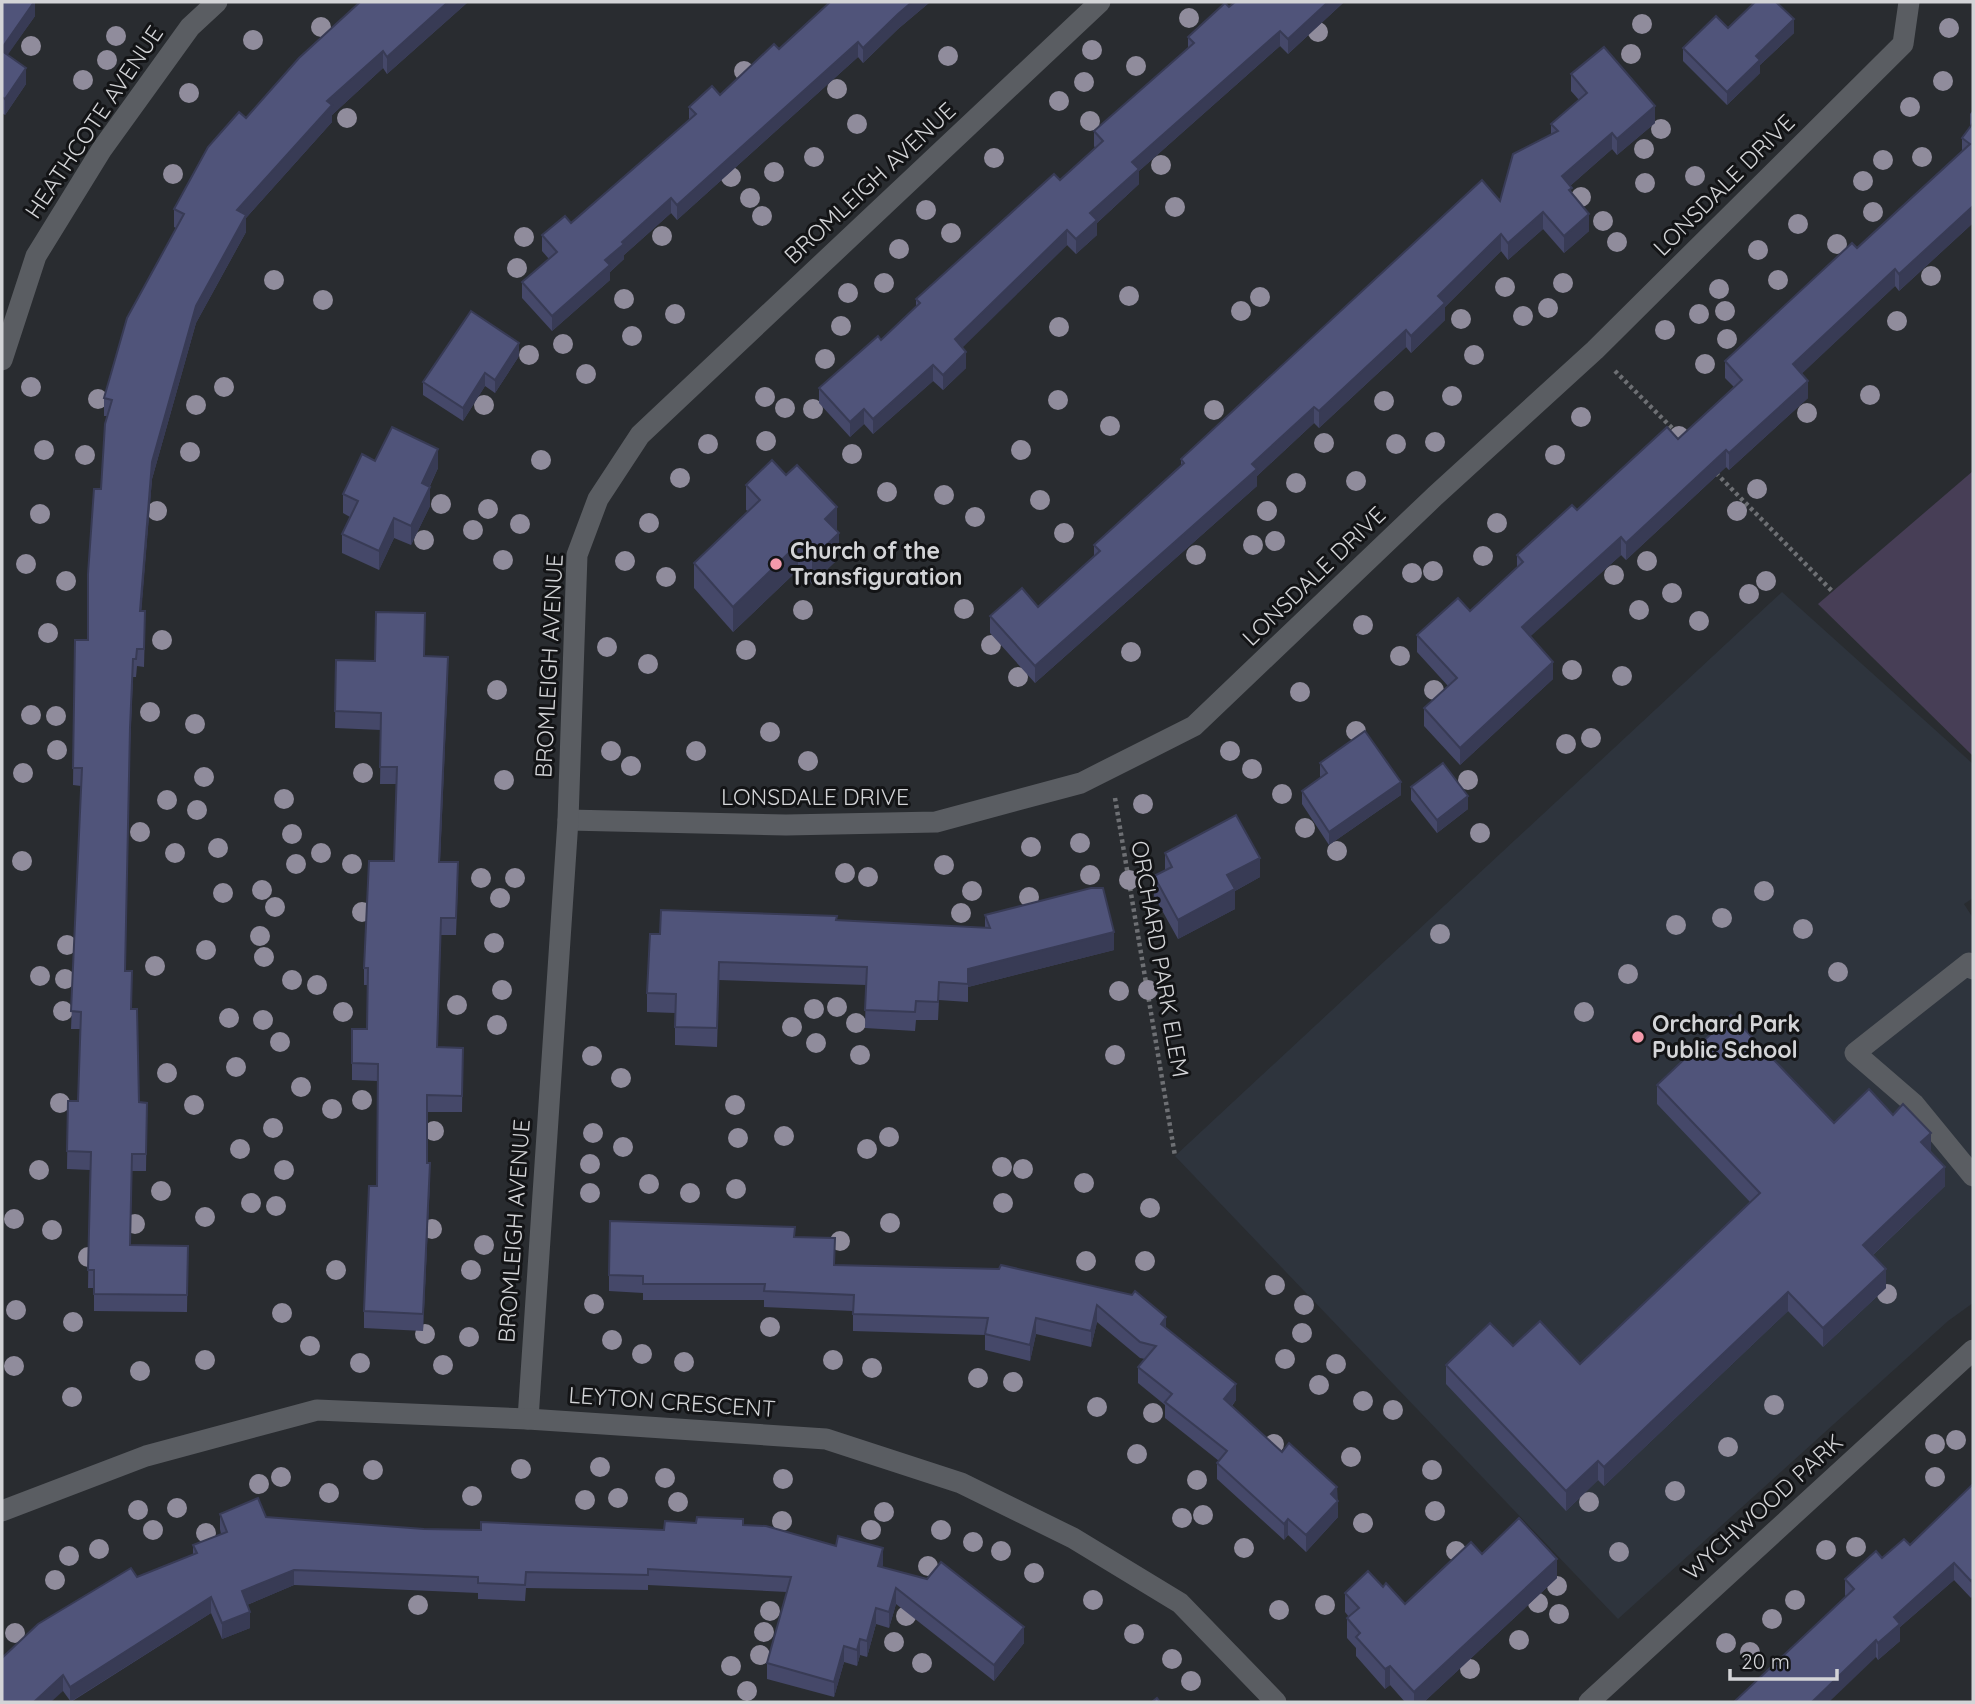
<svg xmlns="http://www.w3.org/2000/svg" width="1975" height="1704" font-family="Quicksand,sans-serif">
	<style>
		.built { fill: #2e343d }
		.green { fill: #473e56 }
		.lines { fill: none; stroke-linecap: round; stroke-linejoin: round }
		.path { stroke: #6e7074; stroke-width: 4.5; stroke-dasharray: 3.5 3.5; stroke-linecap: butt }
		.minor { stroke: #5a5d62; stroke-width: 21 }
		.tree { fill: #908c9c }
		.wall { fill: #454869 }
		.shaded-wall { fill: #383b55 }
		.building { fill: #50547a; stroke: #383b55; stroke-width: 2 }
		.poi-dot { fill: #f39aab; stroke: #131416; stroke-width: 2.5 }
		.labels { text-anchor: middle; stroke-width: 6; stroke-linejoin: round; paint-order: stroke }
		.street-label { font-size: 23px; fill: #d3d4d7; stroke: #131416 }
		.poi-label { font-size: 23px; font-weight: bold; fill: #d3d4d7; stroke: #131416; text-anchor: start }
	</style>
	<rect width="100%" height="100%" fill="#292c30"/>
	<path class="built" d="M 1782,592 L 1973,764 L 1973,898 L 1964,904 L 1973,918 L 1973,1303 L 1948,1321 L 1618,1619 L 1175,1156 Z"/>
	<path class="green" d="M 1973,471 L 1973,756 L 1818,604 Z"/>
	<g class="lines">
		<g class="path">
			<path d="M 1615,371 L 1683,439"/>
			<path d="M 1716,473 L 1832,591"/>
			<path d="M 1115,798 L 1175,1156"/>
		</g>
		<g class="minor">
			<path d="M 2,360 L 36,256 L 102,149 L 190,27 L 217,2"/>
			<path d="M 568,820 L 786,825 L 936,822 L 1081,783 L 1194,726 L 1435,496 L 1595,350 L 1903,44 L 1909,2"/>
			<path d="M 1973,969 L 1969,963 L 1855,1053 L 1914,1104 L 1973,1176"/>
			<path d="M 528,1419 L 568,820 L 577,555 L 598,499 L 640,435 L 1100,2"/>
			<path d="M 2,1511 L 146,1456 L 317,1410 L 528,1419 L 826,1439 L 961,1483 L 1073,1538 L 1180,1603 L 1276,1702"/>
			<path d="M 1589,1702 L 1973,1350"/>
		</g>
	</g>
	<g class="tree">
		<circle cx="1189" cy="18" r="10"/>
		<circle cx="1642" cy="24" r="10"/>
		<circle cx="321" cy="27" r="10"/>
		<circle cx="1949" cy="28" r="10"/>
		<circle cx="1318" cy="32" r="10"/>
		<circle cx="116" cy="36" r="10"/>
		<circle cx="253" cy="40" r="10"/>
		<circle cx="31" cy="46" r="10"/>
		<circle cx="1092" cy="50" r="10"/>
		<circle cx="1631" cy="54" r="10"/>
		<circle cx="948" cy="56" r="10"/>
		<circle cx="107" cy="60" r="10"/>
		<circle cx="1136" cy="66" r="10"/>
		<circle cx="744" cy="71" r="10"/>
		<circle cx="83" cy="80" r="10"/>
		<circle cx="1943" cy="81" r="10"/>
		<circle cx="1084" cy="82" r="10"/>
		<circle cx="837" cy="89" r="10"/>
		<circle cx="189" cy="93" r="10"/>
		<circle cx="1059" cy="101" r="10"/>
		<circle cx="1910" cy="107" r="10"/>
		<circle cx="347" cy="118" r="10"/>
		<circle cx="1090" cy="121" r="10"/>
		<circle cx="857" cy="124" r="10"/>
		<circle cx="1661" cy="129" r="10"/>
		<circle cx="1644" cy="149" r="10"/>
		<circle cx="814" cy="157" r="10"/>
		<circle cx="1922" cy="157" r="10"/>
		<circle cx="994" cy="158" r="10"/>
		<circle cx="1883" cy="160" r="10"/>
		<circle cx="1161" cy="165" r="10"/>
		<circle cx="774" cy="172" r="10"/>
		<circle cx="173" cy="174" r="10"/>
		<circle cx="1695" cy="176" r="10"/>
		<circle cx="731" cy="177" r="10"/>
		<circle cx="1863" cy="181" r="10"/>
		<circle cx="1645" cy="183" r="10"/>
		<circle cx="1581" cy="197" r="10"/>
		<circle cx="750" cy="198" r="10"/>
		<circle cx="1175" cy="207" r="10"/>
		<circle cx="926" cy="210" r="10"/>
		<circle cx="1873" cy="212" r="10"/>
		<circle cx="762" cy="216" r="10"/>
		<circle cx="1603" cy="221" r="10"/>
		<circle cx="1798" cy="224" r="10"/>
		<circle cx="951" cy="233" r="10"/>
		<circle cx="662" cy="236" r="10"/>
		<circle cx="524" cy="237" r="10"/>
		<circle cx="1617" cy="242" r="10"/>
		<circle cx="1837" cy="244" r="10"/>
		<circle cx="899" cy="249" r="10"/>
		<circle cx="1758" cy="250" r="10"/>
		<circle cx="517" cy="268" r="10"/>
		<circle cx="1931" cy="276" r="10"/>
		<circle cx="274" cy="280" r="10"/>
		<circle cx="1778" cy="280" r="10"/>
		<circle cx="884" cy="283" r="10"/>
		<circle cx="1563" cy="283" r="10"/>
		<circle cx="1505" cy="287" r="10"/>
		<circle cx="1719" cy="289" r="10"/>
		<circle cx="848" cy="293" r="10"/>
		<circle cx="1129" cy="296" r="10"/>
		<circle cx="1260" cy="297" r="10"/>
		<circle cx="624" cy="299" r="10"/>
		<circle cx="323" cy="300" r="10"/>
		<circle cx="1548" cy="308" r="10"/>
		<circle cx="1241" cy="311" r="10"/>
		<circle cx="1725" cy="311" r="10"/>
		<circle cx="675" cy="314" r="10"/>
		<circle cx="1699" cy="314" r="10"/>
		<circle cx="1523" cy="316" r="10"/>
		<circle cx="1461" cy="319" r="10"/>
		<circle cx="1897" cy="321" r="10"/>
		<circle cx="841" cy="326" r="10"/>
		<circle cx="1059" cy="327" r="10"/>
		<circle cx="1665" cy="330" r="10"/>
		<circle cx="632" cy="336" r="10"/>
		<circle cx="1727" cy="339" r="10"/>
		<circle cx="563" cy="344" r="10"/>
		<circle cx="529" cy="355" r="10"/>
		<circle cx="1474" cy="355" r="10"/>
		<circle cx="825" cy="359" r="10"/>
		<circle cx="1705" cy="364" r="10"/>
		<circle cx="586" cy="374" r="10"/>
		<circle cx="31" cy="387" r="10"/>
		<circle cx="224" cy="387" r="10"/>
		<circle cx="1870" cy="395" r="10"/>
		<circle cx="1452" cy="396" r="10"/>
		<circle cx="765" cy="397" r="10"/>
		<circle cx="98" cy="399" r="10"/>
		<circle cx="1058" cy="400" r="10"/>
		<circle cx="1384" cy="401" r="10"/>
		<circle cx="196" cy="405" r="10"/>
		<circle cx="484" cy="405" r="10"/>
		<circle cx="785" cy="408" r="10"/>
		<circle cx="813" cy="409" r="10"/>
		<circle cx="1214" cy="410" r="10"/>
		<circle cx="1807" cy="413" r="10"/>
		<circle cx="1581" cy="417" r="10"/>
		<circle cx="1110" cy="426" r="10"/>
		<circle cx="1679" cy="436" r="10"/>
		<circle cx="766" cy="441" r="10"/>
		<circle cx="1435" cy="442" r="10"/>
		<circle cx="1324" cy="443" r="10"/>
		<circle cx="708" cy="444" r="10"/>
		<circle cx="1396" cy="444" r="10"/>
		<circle cx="44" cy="450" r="10"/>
		<circle cx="1021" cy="450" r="10"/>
		<circle cx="190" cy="452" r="10"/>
		<circle cx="852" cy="454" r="10"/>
		<circle cx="85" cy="455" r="10"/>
		<circle cx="1555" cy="455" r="10"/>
		<circle cx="541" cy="460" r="10"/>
		<circle cx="680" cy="478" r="10"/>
		<circle cx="1356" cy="481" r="10"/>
		<circle cx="1296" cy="483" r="10"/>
		<circle cx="1757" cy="489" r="10"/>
		<circle cx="887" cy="492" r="10"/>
		<circle cx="944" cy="495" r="10"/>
		<circle cx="1040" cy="500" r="10"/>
		<circle cx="441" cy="504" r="10"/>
		<circle cx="488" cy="509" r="10"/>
		<circle cx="157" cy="511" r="10"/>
		<circle cx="1267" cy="511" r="10"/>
		<circle cx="1737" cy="511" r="10"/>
		<circle cx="40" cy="514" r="10"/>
		<circle cx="975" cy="517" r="10"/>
		<circle cx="649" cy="523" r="10"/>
		<circle cx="1497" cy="523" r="10"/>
		<circle cx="520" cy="524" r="10"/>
		<circle cx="473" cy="530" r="10"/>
		<circle cx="1064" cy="533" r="10"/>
		<circle cx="424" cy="540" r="10"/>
		<circle cx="1275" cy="541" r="10"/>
		<circle cx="1253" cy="545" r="10"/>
		<circle cx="1196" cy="555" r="10"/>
		<circle cx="1483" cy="556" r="10"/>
		<circle cx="503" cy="560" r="10"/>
		<circle cx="625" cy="561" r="10"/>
		<circle cx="1647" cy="561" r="10"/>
		<circle cx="26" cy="564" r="10"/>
		<circle cx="1433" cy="571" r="10"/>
		<circle cx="1412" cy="573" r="10"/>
		<circle cx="1614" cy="575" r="10"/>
		<circle cx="666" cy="577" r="10"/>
		<circle cx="66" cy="581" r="10"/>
		<circle cx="1766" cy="581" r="10"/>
		<circle cx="1672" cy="593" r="10"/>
		<circle cx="1749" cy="594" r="10"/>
		<circle cx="964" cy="609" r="10"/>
		<circle cx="803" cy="610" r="10"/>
		<circle cx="1639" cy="610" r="10"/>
		<circle cx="1699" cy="621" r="10"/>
		<circle cx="1363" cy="625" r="10"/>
		<circle cx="48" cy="633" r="10"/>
		<circle cx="162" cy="640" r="10"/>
		<circle cx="991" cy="645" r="10"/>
		<circle cx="607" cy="647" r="10"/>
		<circle cx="746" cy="650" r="10"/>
		<circle cx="1131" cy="652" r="10"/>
		<circle cx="1400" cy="656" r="10"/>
		<circle cx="648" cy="664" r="10"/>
		<circle cx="1572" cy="670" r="10"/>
		<circle cx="1622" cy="676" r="10"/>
		<circle cx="1018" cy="677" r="10"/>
		<circle cx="497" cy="690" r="10"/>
		<circle cx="1434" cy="690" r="10"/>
		<circle cx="1300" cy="692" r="10"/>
		<circle cx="150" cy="712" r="10"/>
		<circle cx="31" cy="715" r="10"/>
		<circle cx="56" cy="716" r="10"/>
		<circle cx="195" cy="724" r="10"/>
		<circle cx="1356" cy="731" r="10"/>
		<circle cx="770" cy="732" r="10"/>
		<circle cx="1591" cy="738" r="10"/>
		<circle cx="1566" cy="744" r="10"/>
		<circle cx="57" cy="750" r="10"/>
		<circle cx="611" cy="751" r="10"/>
		<circle cx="696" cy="751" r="10"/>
		<circle cx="1230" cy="751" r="10"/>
		<circle cx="808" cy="761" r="10"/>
		<circle cx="631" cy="766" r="10"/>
		<circle cx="1252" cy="769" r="10"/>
		<circle cx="23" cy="773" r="10"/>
		<circle cx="363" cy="773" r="10"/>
		<circle cx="204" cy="777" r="10"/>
		<circle cx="504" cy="780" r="10"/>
		<circle cx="1468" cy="780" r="10"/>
		<circle cx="1282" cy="794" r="10"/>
		<circle cx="284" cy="799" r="10"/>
		<circle cx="167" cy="800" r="10"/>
		<circle cx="1143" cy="804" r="10"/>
		<circle cx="197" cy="810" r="10"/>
		<circle cx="1305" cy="828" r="10"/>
		<circle cx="140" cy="832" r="10"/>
		<circle cx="1480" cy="833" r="10"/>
		<circle cx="292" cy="834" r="10"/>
		<circle cx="1080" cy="843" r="10"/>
		<circle cx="1031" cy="847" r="10"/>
		<circle cx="218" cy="848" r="10"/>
		<circle cx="1337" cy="851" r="10"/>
		<circle cx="175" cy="853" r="10"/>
		<circle cx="321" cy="853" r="10"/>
		<circle cx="22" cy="861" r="10"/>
		<circle cx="296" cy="864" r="10"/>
		<circle cx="352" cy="864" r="10"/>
		<circle cx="944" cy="865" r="10"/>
		<circle cx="845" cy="873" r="10"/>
		<circle cx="1090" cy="875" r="10"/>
		<circle cx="868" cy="877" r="10"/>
		<circle cx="481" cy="878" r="10"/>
		<circle cx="515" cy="878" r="10"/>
		<circle cx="1129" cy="880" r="10"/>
		<circle cx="262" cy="890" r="10"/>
		<circle cx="972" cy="891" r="10"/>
		<circle cx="1764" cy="891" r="10"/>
		<circle cx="223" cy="893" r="10"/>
		<circle cx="1029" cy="897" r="10"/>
		<circle cx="500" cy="898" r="10"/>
		<circle cx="275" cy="907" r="10"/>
		<circle cx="362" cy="912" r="10"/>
		<circle cx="961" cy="913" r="10"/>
		<circle cx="1722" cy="918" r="10"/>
		<circle cx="1676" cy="925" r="10"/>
		<circle cx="1803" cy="929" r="10"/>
		<circle cx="1440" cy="934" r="10"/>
		<circle cx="260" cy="936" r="10"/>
		<circle cx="494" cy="943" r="10"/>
		<circle cx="67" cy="945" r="10"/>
		<circle cx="206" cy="950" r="10"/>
		<circle cx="264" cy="957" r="10"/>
		<circle cx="155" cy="966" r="10"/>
		<circle cx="1838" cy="972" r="10"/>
		<circle cx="1628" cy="974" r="10"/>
		<circle cx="40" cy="976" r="10"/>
		<circle cx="65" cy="979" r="10"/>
		<circle cx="292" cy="980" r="10"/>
		<circle cx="317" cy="985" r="10"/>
		<circle cx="502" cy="990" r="10"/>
		<circle cx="1148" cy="990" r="10"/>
		<circle cx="1119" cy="991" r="10"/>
		<circle cx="457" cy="1005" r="10"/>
		<circle cx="837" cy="1007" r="10"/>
		<circle cx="814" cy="1009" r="10"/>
		<circle cx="63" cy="1011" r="10"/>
		<circle cx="343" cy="1012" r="10"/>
		<circle cx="1584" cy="1012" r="10"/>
		<circle cx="229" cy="1018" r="10"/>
		<circle cx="263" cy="1020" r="10"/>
		<circle cx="856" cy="1023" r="10"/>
		<circle cx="497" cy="1025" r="10"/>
		<circle cx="792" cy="1027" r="10"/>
		<circle cx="280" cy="1042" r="10"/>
		<circle cx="816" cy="1043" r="10"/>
		<circle cx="860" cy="1055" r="10"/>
		<circle cx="1115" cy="1055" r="10"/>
		<circle cx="592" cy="1056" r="10"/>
		<circle cx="236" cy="1067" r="10"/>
		<circle cx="167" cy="1073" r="10"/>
		<circle cx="621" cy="1078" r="10"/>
		<circle cx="301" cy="1087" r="10"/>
		<circle cx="362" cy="1100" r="10"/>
		<circle cx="60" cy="1103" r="10"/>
		<circle cx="194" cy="1105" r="10"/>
		<circle cx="735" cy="1105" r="10"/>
		<circle cx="332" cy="1109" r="10"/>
		<circle cx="273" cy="1128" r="10"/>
		<circle cx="434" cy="1131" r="10"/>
		<circle cx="593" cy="1133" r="10"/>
		<circle cx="784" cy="1136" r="10"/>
		<circle cx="889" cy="1137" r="10"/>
		<circle cx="738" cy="1138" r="10"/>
		<circle cx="623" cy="1147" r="10"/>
		<circle cx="240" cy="1149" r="10"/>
		<circle cx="867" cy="1149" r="10"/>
		<circle cx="590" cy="1164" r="10"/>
		<circle cx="1002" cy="1167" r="10"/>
		<circle cx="1023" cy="1169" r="10"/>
		<circle cx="39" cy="1170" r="10"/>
		<circle cx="284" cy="1170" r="10"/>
		<circle cx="1084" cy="1183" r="10"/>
		<circle cx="649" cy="1184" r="10"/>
		<circle cx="736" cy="1189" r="10"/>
		<circle cx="161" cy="1191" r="10"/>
		<circle cx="590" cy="1193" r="10"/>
		<circle cx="690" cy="1193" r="10"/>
		<circle cx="251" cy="1203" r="10"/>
		<circle cx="1003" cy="1203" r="10"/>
		<circle cx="276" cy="1206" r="10"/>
		<circle cx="1150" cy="1208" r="10"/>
		<circle cx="205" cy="1217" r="10"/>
		<circle cx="14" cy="1219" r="10"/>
		<circle cx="890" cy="1223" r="10"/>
		<circle cx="135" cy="1224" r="10"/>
		<circle cx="432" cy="1229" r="10"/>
		<circle cx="52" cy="1230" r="10"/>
		<circle cx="840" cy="1241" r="10"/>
		<circle cx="484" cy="1245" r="10"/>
		<circle cx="88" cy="1257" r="10"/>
		<circle cx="1086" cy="1261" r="10"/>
		<circle cx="1145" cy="1261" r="10"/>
		<circle cx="336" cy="1270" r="10"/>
		<circle cx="471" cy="1270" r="10"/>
		<circle cx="1275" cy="1285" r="10"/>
		<circle cx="1887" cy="1294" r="10"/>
		<circle cx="594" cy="1304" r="10"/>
		<circle cx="1304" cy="1305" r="10"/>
		<circle cx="16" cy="1310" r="10"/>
		<circle cx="282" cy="1313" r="10"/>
		<circle cx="73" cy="1322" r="10"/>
		<circle cx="770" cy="1327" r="10"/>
		<circle cx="1302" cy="1333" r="10"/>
		<circle cx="425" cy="1334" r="10"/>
		<circle cx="469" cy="1337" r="10"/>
		<circle cx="612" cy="1340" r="10"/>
		<circle cx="310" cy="1346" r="10"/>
		<circle cx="642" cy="1354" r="10"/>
		<circle cx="1285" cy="1359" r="10"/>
		<circle cx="205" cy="1360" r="10"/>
		<circle cx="833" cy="1360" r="10"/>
		<circle cx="684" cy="1362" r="10"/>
		<circle cx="360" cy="1363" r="10"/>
		<circle cx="1336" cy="1364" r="10"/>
		<circle cx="443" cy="1365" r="10"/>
		<circle cx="14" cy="1366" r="10"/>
		<circle cx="872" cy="1368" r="10"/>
		<circle cx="140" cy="1371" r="10"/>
		<circle cx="978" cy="1378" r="10"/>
		<circle cx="1013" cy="1382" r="10"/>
		<circle cx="1319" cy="1385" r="10"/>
		<circle cx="72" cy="1397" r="10"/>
		<circle cx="1363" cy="1401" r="10"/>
		<circle cx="1774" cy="1405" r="10"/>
		<circle cx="1097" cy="1407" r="10"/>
		<circle cx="1393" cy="1410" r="10"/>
		<circle cx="1153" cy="1413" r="10"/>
		<circle cx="1956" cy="1440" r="10"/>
		<circle cx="1274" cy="1444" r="10"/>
		<circle cx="1935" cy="1444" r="10"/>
		<circle cx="1728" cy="1447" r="10"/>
		<circle cx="1137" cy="1454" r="10"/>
		<circle cx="1351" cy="1457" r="10"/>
		<circle cx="600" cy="1467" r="10"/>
		<circle cx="521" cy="1469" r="10"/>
		<circle cx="373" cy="1470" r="10"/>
		<circle cx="1432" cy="1470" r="10"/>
		<circle cx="281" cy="1477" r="10"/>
		<circle cx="1935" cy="1477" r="10"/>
		<circle cx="665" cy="1478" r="10"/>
		<circle cx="783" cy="1479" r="10"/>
		<circle cx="1197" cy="1480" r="10"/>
		<circle cx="259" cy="1484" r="10"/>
		<circle cx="1675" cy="1491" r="10"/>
		<circle cx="329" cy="1493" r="10"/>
		<circle cx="472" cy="1496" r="10"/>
		<circle cx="618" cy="1498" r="10"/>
		<circle cx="585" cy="1500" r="10"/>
		<circle cx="678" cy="1502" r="10"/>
		<circle cx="1589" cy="1502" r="10"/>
		<circle cx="177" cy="1508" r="10"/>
		<circle cx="138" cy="1510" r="10"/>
		<circle cx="1435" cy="1511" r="10"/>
		<circle cx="884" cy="1512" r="10"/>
		<circle cx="1203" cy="1515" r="10"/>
		<circle cx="1182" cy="1518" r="10"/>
		<circle cx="782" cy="1521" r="10"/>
		<circle cx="1363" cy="1523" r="10"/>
		<circle cx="153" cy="1530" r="10"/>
		<circle cx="871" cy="1530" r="10"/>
		<circle cx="941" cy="1530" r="10"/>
		<circle cx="206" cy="1533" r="10"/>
		<circle cx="973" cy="1542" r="10"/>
		<circle cx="1856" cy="1547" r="10"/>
		<circle cx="1244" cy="1548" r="10"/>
		<circle cx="99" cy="1549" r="10"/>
		<circle cx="1826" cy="1550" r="10"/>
		<circle cx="1001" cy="1551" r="10"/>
		<circle cx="1456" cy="1551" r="10"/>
		<circle cx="1619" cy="1552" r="10"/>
		<circle cx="69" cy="1556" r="10"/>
		<circle cx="928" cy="1566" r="10"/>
		<circle cx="1034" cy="1573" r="10"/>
		<circle cx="55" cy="1580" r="10"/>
		<circle cx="1557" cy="1586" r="10"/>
		<circle cx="1093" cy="1600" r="10"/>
		<circle cx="1795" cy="1600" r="10"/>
		<circle cx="1538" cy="1603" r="10"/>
		<circle cx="418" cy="1605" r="10"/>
		<circle cx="1325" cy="1605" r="10"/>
		<circle cx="1279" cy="1610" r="10"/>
		<circle cx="770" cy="1611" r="10"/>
		<circle cx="1559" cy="1614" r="10"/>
		<circle cx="906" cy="1616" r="10"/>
		<circle cx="1772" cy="1619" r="10"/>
		<circle cx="764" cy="1632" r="10"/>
		<circle cx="15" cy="1633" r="10"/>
		<circle cx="1134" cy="1634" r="10"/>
		<circle cx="1519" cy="1640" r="10"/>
		<circle cx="894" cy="1642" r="10"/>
		<circle cx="1726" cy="1643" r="10"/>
		<circle cx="1750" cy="1652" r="10"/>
		<circle cx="760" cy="1655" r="10"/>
		<circle cx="1172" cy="1659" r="10"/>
		<circle cx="922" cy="1663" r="10"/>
		<circle cx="731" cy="1666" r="10"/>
		<circle cx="1470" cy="1669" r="10"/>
		<circle cx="1191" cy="1681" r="10"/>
		<circle cx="747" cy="1691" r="10"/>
	</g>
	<g class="wall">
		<path d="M 2,2 L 35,2 L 35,16 L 7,55 L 26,84 L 5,115 L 2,113 Z"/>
		<path d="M 360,2 L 468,2 L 387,74 L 383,68 L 332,115 L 332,122 L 246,218 L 246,232 L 196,323 L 152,479 L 141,611 L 145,629 L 144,667 L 137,666 L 136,677 L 133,677 L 130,746 L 125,971 L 132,1009 L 139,1102 L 147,1103 L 146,1171 L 132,1171 L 130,1245 L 188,1246 L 187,1312 L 94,1311 L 94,1288 L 88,1288 L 90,1170 L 67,1169 L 68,1101 L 78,1101 L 80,1029 L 71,1029 L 81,786 L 73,785 L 75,640 L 88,640 L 107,416 L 104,416 L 104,398 L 176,228 L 174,227 L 174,209 L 246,118 Z"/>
		<path d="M 827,2 L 930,2 L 898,29 L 863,63 L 858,57 L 677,220 L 671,213 L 624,255 L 624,259 L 610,272 L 610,280 L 552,331 L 522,298 L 522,282 L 549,259 L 542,251 L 542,235 L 571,223 L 689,120 L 689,107 L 720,95 L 779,49 L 827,6 Z"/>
		<path d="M 1344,2 L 1288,54 L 1280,46 L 1139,171 L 1139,184 L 1097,223 L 1097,235 L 1076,254 L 1067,245 L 962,347 L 966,368 L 943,390 L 933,381 L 873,434 L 864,424 L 850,437 L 819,403 L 819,388 L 881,340 L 916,307 L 916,299 L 1060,180 L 1095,148 L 1094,146 L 1094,131 L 1188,48 L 1188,37 L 1229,7 Z"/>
		<path d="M 1728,28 L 1794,33 L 1760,65 L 1760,73 L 1727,105 L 1683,61 L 1683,48 Z"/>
		<path d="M 1571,74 L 1655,123 L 1617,155 L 1612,149 L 1570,186 L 1572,194 L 1589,231 L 1564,253 L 1543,229 L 1508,260 L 1501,251 L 1445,307 L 1445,320 L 1411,353 L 1406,347 L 1319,428 L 1314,423 L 1257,476 L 1257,486 L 1035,683 L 990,633 L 990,616 L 1038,607 L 1094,556 L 1094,545 L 1181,465 L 1181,459 L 1500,201 L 1551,135 L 1551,124 L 1579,100 L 1571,91 Z"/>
		<path d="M 1973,110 L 1973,223 L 1899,291 L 1895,286 L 1801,374 L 1808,398 L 1729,470 L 1726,467 L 1626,560 L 1621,555 L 1530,636 L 1553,679 L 1460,765 L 1424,726 L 1424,708 L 1448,686 L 1417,652 L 1417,635 L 1470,611 L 1517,568 L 1517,555 L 1577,510 L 1678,439 L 1734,387 L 1725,378 L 1725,361 L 1857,248 L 1962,151 L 1962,138 L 1970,127 L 1970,114 Z"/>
		<path d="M 519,356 L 495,393 L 485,386 L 463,421 L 423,395 L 423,382 Z"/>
		<path d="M 375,461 L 438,468 L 430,486 L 430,506 L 411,545 L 394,538 L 379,570 L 342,553 L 342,534 L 350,517 L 343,513 L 343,494 Z"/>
		<path d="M 746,485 L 837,531 L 839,558 L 812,584 L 798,570 L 733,632 L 694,588 L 694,563 L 748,511 L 746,510 Z"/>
		<path d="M 424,656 L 448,674 L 440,862 L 458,879 L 456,935 L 441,935 L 437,1047 L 463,1048 L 462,1112 L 427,1112 L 427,1163 L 430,1180 L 423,1331 L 364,1328 L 364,1311 L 377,1186 L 378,1081 L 352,1080 L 352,1029 L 367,1029 L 368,985 L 364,985 L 364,968 L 394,861 L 397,784 L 380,784 L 381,730 L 335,728 L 336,660 L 375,661 Z"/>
		<path d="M 1320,763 L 1401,795 L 1329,845 L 1302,804 L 1302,791 L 1321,778 L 1320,776 Z"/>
		<path d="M 1411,787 L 1468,809 L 1437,833 L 1411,800 Z"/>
		<path d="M 1165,853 L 1260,877 L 1235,891 L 1235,909 L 1178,939 L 1154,896 L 1154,876 L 1165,871 Z"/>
		<path d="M 985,915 L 1114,950 L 968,987 L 968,1002 L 939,1000 L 938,1020 L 916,1020 L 915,1031 L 865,1028 L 866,985 L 719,980 L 717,1047 L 675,1045 L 675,1013 L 647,1012 L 647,993 L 660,934 L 837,921 L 985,928 Z"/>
		<path d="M 1657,1085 L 1834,1123 L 1893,1115 L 1931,1153 L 1945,1186 L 1873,1255 L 1886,1288 L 1823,1347 L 1788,1311 L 1604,1486 L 1598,1480 L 1566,1511 L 1446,1384 L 1446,1365 L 1513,1346 L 1580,1364 L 1750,1202 L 1657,1104 Z"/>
		<path d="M 795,1237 L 834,1265 L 999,1269 L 1166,1328 L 1236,1400 L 1232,1406 L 1282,1452 L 1337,1487 L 1338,1517 L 1306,1552 L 1288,1535 L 1284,1540 L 1217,1479 L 1217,1463 L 1219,1461 L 1165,1418 L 1165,1405 L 1138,1383 L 1138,1367 L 1145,1359 L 1140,1358 L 1097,1322 L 1091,1347 L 1036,1334 L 1030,1361 L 985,1350 L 985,1335 L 853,1331 L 853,1311 L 764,1307 L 764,1300 L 643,1300 L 643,1293 L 609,1291 L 609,1275 Z"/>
		<path d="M 1973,1484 L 1971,1598 L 1954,1580 L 1900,1627 L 1900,1641 L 1878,1660 L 1876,1657 L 1845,1595 L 1845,1579 L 1882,1558 L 1910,1545 Z"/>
		<path d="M 220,1514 L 424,1529 L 481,1530 L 664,1530 L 743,1525 L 883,1564 L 882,1567 L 1024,1643 L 994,1681 L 896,1604 L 889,1628 L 876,1624 L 867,1657 L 860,1655 L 857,1666 L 844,1662 L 834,1697 L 767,1679 L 767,1663 L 787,1592 L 648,1585 L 648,1590 L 526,1588 L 525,1601 L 478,1599 L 478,1593 L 294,1585 L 247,1605 L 250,1628 L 222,1639 L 211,1613 L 71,1702 L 63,1691 L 2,1702 L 137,1577 L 193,1555 L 193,1545 L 221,1534 L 220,1529 Z"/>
		<path d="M 1482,1554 L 1557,1578 L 1424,1702 L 1405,1702 L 1390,1685 L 1385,1689 L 1356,1656 L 1356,1648 L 1347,1638 L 1347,1618 L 1349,1617 L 1345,1612 L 1345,1593 L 1383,1587 L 1405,1604 Z"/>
	</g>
	<g class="shaded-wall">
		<path d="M 34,2 L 35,2 L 35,16 L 2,63 L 2,48 Z"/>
		<path d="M 448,2 L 468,2 L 387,74 L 387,57 Z"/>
		<path d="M 912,2 L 930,2 L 898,29 L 863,63 L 863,48 L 898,14 Z"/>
		<path d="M 1328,2 L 1344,2 L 1288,54 L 1288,39 Z"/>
		<path d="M 1794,19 L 1794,33 L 1760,65 L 1760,73 L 1727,105 L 1727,92 L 1756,56 Z"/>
		<path d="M 1280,31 L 1280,46 L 1139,171 L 1139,184 L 1097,223 L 1097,235 L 1076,254 L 1076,239 L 1090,213 L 1132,162 Z"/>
		<path d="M 858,42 L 858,57 L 677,220 L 677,205 Z"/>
		<path d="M 383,51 L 383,68 L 332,115 L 332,122 L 246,218 L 246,232 L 196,323 L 152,479 L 140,629 L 140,611 L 152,462 L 196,306 L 237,210 L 327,101 Z"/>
		<path d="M 26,68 L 26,84 L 5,115 L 5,99 Z"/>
		<path d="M 1655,106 L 1655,123 L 1617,155 L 1617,139 Z"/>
		<path d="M 1612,133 L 1612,149 L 1562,193 L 1562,176 Z"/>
		<path d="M 671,198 L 671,213 L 624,255 L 624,259 L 610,272 L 610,280 L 552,331 L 552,316 L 622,242 Z"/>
		<path d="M 1973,206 L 1973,223 L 1899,291 L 1899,274 Z"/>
		<path d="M 1543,212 L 1543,229 L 1508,260 L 1508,243 Z"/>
		<path d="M 1589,214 L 1589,231 L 1564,253 L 1564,236 Z"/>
		<path d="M 1067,230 L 1067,245 L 955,355 L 955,339 Z"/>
		<path d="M 1501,234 L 1501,251 L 1445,307 L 1445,320 L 1411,353 L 1411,336 L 1438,296 Z"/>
		<path d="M 1895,269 L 1895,286 L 1793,382 L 1793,364 Z"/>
		<path d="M 1406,330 L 1406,347 L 1319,428 L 1319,411 Z"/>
		<path d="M 519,343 L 519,356 L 495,393 L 495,380 Z"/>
		<path d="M 966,352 L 966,368 L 943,390 L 943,375 Z"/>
		<path d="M 933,365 L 933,381 L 873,434 L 873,419 Z"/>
		<path d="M 485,373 L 485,386 L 463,421 L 463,408 Z"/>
		<path d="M 1808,381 L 1808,398 L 1729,470 L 1729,453 Z"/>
		<path d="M 1314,407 L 1314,423 L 1257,476 L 1257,486 L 1035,683 L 1035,666 Z"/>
		<path d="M 864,409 L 864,424 L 850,437 L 850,422 Z"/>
		<path d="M 438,449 L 438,468 L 422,502 L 422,483 Z"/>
		<path d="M 1726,450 L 1726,467 L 1626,560 L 1626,543 Z"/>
		<path d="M 430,487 L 430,506 L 411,545 L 411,526 Z"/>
		<path d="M 837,507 L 837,532 L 825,519 Z"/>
		<path d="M 394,518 L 394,538 L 379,570 L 379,551 Z"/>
		<path d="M 839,533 L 839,558 L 812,584 L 812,559 Z"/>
		<path d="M 1621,537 L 1621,555 L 1522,644 L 1522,627 Z"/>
		<path d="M 798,544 L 798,570 L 733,632 L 733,607 Z"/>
		<path d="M 448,657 L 448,674 L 439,879 L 439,862 Z"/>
		<path d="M 1553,662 L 1553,679 L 1460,765 L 1460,748 Z"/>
		<path d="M 1401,782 L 1401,795 L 1329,845 L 1329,832 Z"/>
		<path d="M 1468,796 L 1468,809 L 1437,833 L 1437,820 Z"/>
		<path d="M 1260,858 L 1260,877 L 1235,891 L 1235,909 L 1178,939 L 1178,920 L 1227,875 Z"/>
		<path d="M 1114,932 L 1114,950 L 968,987 L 968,1002 L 968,969 Z"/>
		<path d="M 1931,1133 L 1931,1153 L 1921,1142 Z"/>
		<path d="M 430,1163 L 430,1180 L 423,1331 L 423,1314 Z"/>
		<path d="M 1945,1167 L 1945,1186 L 1863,1264 L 1863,1245 Z"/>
		<path d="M 1886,1269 L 1886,1288 L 1823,1347 L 1823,1328 Z"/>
		<path d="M 1788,1292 L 1788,1311 L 1604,1486 L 1604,1467 Z"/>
		<path d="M 1097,1305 L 1097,1322 L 1091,1347 L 1091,1331 Z"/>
		<path d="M 1166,1317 L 1166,1333 L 1161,1324 Z"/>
		<path d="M 1036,1318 L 1036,1334 L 1030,1361 L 1030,1345 Z"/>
		<path d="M 1236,1384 L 1236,1400 L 1224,1415 L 1224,1399 Z"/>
		<path d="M 1598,1461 L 1598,1480 L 1566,1511 L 1566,1491 Z"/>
		<path d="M 1337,1487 L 1338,1517 L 1306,1552 L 1306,1535 L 1331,1494 Z"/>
		<path d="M 1288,1519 L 1288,1535 L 1284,1540 L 1284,1524 Z"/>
		<path d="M 883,1548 L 883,1564 L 878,1582 L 878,1566 Z"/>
		<path d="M 1557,1559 L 1557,1578 L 1424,1702 L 1414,1702 L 1414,1692 Z"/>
		<path d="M 1954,1563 L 1954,1580 L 1900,1627 L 1900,1641 L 1878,1660 L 1878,1643 L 1894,1617 Z"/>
		<path d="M 294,1570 L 294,1585 L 242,1607 L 242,1591 Z"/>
		<path d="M 1973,1579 L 1973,1596 L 1971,1598 L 1971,1581 Z"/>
		<path d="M 896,1588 L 896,1604 L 889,1628 L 889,1612 Z"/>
		<path d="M 211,1597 L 211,1613 L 70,1702 L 70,1687 Z"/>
		<path d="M 876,1608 L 876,1624 L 867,1657 L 867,1641 Z"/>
		<path d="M 250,1612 L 250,1628 L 222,1639 L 222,1623 Z"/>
		<path d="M 1024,1627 L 1024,1643 L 994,1681 L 994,1665 Z"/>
		<path d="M 860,1639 L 860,1655 L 857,1666 L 857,1650 Z"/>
		<path d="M 1876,1640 L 1876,1657 L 1829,1702 L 1812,1702 Z"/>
		<path d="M 844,1646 L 844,1662 L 834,1697 L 834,1682 Z"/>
		<path d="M 1390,1666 L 1390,1685 L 1385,1689 L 1385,1669 Z"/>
		<path d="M 63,1675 L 63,1691 L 51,1702 L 34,1702 Z"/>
	</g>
	<g class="building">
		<path d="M 2,2 L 34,2 L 2,48 Z"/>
		<path d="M 360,2 L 448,2 L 387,57 L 383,51 L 327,101 L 332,105 L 237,210 L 246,215 L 196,306 L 152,462 L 140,611 L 145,611 L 144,649 L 137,649 L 136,659 L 133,659 L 130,728 L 125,971 L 132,971 L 131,1009 L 137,1009 L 139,1102 L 147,1103 L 146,1154 L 132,1154 L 130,1245 L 188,1246 L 187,1295 L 94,1294 L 94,1270 L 88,1270 L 91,1152 L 67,1151 L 68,1101 L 78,1101 L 81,1012 L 71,1011 L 82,768 L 73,768 L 75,640 L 88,640 L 88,574 L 94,489 L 101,489 L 105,424 L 112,400 L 104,398 L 127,318 L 184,214 L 174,209 L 208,147 L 239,112 L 246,118 L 299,58 Z"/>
		<path d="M 830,2 L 912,2 L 898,14 L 863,48 L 858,42 L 677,205 L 671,198 L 622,242 L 624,244 L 605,260 L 610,265 L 552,316 L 522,282 L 557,252 L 542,235 L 565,216 L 571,223 L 696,114 L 689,107 L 712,86 L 720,95 L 774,44 L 779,49 Z"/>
		<path d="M 1235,2 L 1328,2 L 1288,39 L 1280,31 L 1132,162 L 1139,169 L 1090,213 L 1097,220 L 1076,239 L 1067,230 L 955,339 L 966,352 L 943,375 L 933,365 L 873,419 L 864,409 L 850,422 L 819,388 L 878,336 L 881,340 L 920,303 L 916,299 L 1054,174 L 1060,180 L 1103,141 L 1094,131 L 1194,43 L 1188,37 L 1225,3 L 1229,7 Z"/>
		<path d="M 1755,2 L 1776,2 L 1794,19 L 1756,56 L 1760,60 L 1727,92 L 1683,48 L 1716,16 L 1728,28 Z"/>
		<path d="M 1604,47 L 1655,106 L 1617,139 L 1612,133 L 1562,176 L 1572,188 L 1569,190 L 1589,214 L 1564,236 L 1543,212 L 1508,243 L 1501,234 L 1438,296 L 1445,303 L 1411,336 L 1406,330 L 1319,411 L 1314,407 L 1252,464 L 1257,469 L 1035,666 L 990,616 L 1022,588 L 1038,607 L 1100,551 L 1094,545 L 1184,463 L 1181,459 L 1482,180 L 1500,201 L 1513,154 L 1558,131 L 1551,124 L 1587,93 L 1571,74 Z"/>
		<path d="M 2,51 L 26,68 L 5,99 L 2,97 Z"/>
		<path d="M 1973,123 L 1973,206 L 1899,274 L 1895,269 L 1793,364 L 1808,381 L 1729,453 L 1726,450 L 1626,543 L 1621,537 L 1522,627 L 1553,662 L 1460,748 L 1424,708 L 1457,678 L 1417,635 L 1458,598 L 1470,611 L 1523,562 L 1517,555 L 1572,505 L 1577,510 L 1667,427 L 1678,439 L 1742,380 L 1725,361 L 1852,243 L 1857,248 L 1970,144 L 1962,138 Z"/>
		<path d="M 471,311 L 519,343 L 495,380 L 485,373 L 463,408 L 423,382 Z"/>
		<path d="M 392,427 L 438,449 L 422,483 L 430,487 L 411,526 L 394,518 L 379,551 L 342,534 L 358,501 L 343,494 L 362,454 L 375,461 Z"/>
		<path d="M 772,460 L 786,475 L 797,465 L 837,507 L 825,519 L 839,533 L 812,559 L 798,544 L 733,607 L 694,563 L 760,500 L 746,485 Z"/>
		<path d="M 376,612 L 425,613 L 424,656 L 448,657 L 439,862 L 458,862 L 456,918 L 441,918 L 437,1047 L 463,1048 L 462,1096 L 427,1095 L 427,1163 L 430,1163 L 423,1314 L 364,1311 L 369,1186 L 377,1186 L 378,1064 L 352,1063 L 352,1029 L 367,1029 L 368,968 L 364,968 L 369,861 L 394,861 L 397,767 L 380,767 L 381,713 L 335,711 L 336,660 L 375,661 Z"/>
		<path d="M 1365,731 L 1401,782 L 1329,832 L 1302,791 L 1327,773 L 1320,763 Z"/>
		<path d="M 1443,763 L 1468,796 L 1437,820 L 1411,787 Z"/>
		<path d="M 1236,815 L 1260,858 L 1227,875 L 1235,889 L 1178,920 L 1154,876 L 1172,867 L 1165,853 Z"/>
		<path d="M 1091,888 L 1103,888 L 1114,932 L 968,969 L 968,984 L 939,982 L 938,1002 L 916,1001 L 915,1012 L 865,1010 L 867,967 L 719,962 L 717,1028 L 675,1027 L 676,994 L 647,993 L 650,934 L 660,934 L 661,910 L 837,916 L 836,920 L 990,928 L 985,915 Z"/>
		<path d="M 1731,1015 L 1834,1123 L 1869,1089 L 1893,1115 L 1903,1104 L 1931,1133 L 1921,1142 L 1945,1167 L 1863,1245 L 1886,1269 L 1823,1328 L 1788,1292 L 1604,1467 L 1598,1461 L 1566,1491 L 1446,1365 L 1490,1323 L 1513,1346 L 1540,1321 L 1580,1364 L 1760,1193 L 1657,1085 Z"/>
		<path d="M 610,1221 L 795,1227 L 794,1237 L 835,1238 L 834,1265 L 999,1269 L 1001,1265 L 1132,1295 L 1135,1291 L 1166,1317 L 1161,1324 L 1236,1384 L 1224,1399 L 1282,1452 L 1289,1443 L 1337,1487 L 1331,1494 L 1338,1501 L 1306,1535 L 1288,1519 L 1284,1524 L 1217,1463 L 1227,1451 L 1165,1402 L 1172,1394 L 1138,1367 L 1156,1346 L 1140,1342 L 1097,1305 L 1091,1331 L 1036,1318 L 1030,1345 L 985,1334 L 988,1318 L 853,1314 L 854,1295 L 764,1291 L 765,1284 L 643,1284 L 643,1276 L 609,1275 Z"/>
		<path d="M 1973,1484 L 1973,1579 L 1971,1581 L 1954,1563 L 1894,1617 L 1900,1624 L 1878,1643 L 1876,1640 L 1812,1702 L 1734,1702 L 1854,1589 L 1845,1579 L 1876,1551 L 1882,1558 L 1904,1539 L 1910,1545 Z"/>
		<path d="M 258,1498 L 266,1517 L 424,1529 L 481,1530 L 481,1522 L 664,1530 L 665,1521 L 696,1523 L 697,1517 L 743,1519 L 743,1525 L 766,1526 L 836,1546 L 838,1536 L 883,1548 L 878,1566 L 927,1579 L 941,1562 L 1024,1627 L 994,1665 L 896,1588 L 889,1612 L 876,1608 L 867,1641 L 860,1639 L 857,1650 L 844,1646 L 834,1682 L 767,1663 L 791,1577 L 648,1569 L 648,1575 L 526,1572 L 525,1585 L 478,1583 L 478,1577 L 294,1570 L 242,1591 L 250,1612 L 222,1623 L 211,1597 L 70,1687 L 63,1675 L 34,1702 L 2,1702 L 2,1658 L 38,1624 L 131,1568 L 137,1577 L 197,1553 L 193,1545 L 227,1532 L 220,1514 Z"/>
		<path d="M 1519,1518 L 1557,1559 L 1414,1692 L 1390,1666 L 1385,1669 L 1356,1637 L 1360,1633 L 1347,1618 L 1359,1608 L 1345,1593 L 1368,1571 L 1383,1587 L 1386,1583 L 1405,1604 L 1471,1542 L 1482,1554 Z"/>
		<path d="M 1157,1698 L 1160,1702 L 1152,1702 Z"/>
	</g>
	<g class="poi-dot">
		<circle cx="776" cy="564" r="7"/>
		<circle cx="1638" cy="1037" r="7"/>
	</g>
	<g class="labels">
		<g class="street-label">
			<text transform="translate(94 122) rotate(-56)" y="8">HEATHCOTE AVENUE</text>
			<text transform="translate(870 183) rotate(-43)" y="8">BROMLEIGH AVENUE</text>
			<text transform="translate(1724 185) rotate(-45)" y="8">LONSDALE DRIVE</text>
			<text transform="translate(1314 576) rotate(-44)" y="8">LONSDALE DRIVE</text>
			<text transform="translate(549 666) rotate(-87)" y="8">BROMLEIGH AVENUE</text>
			<text x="815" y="805">LONSDALE DRIVE</text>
			<text transform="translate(1160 959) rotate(80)" y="8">ORCHARD PARK ELEM</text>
			<text transform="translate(514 1231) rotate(-86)" y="8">BROMLEIGH AVENUE</text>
			<text transform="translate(672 1402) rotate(4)" y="8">LEYTON CRESCENT</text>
			<text transform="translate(1763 1507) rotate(-42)" y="8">WYCHWOOD PARK</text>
		</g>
		<g class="poi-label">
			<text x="790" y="559">Church of the<tspan x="790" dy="26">Transfiguration</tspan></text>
			<text x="1652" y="1032">Orchard Park<tspan x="1652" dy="26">Public School</tspan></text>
		</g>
	</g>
	<rect width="1975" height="1704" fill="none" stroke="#d3d4d7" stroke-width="7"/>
	<path d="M1730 1669v10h107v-10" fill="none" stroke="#d3d4d7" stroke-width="3.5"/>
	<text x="1741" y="1669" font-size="21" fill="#d3d4d7" stroke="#131416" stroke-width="5" paint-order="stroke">20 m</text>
</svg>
